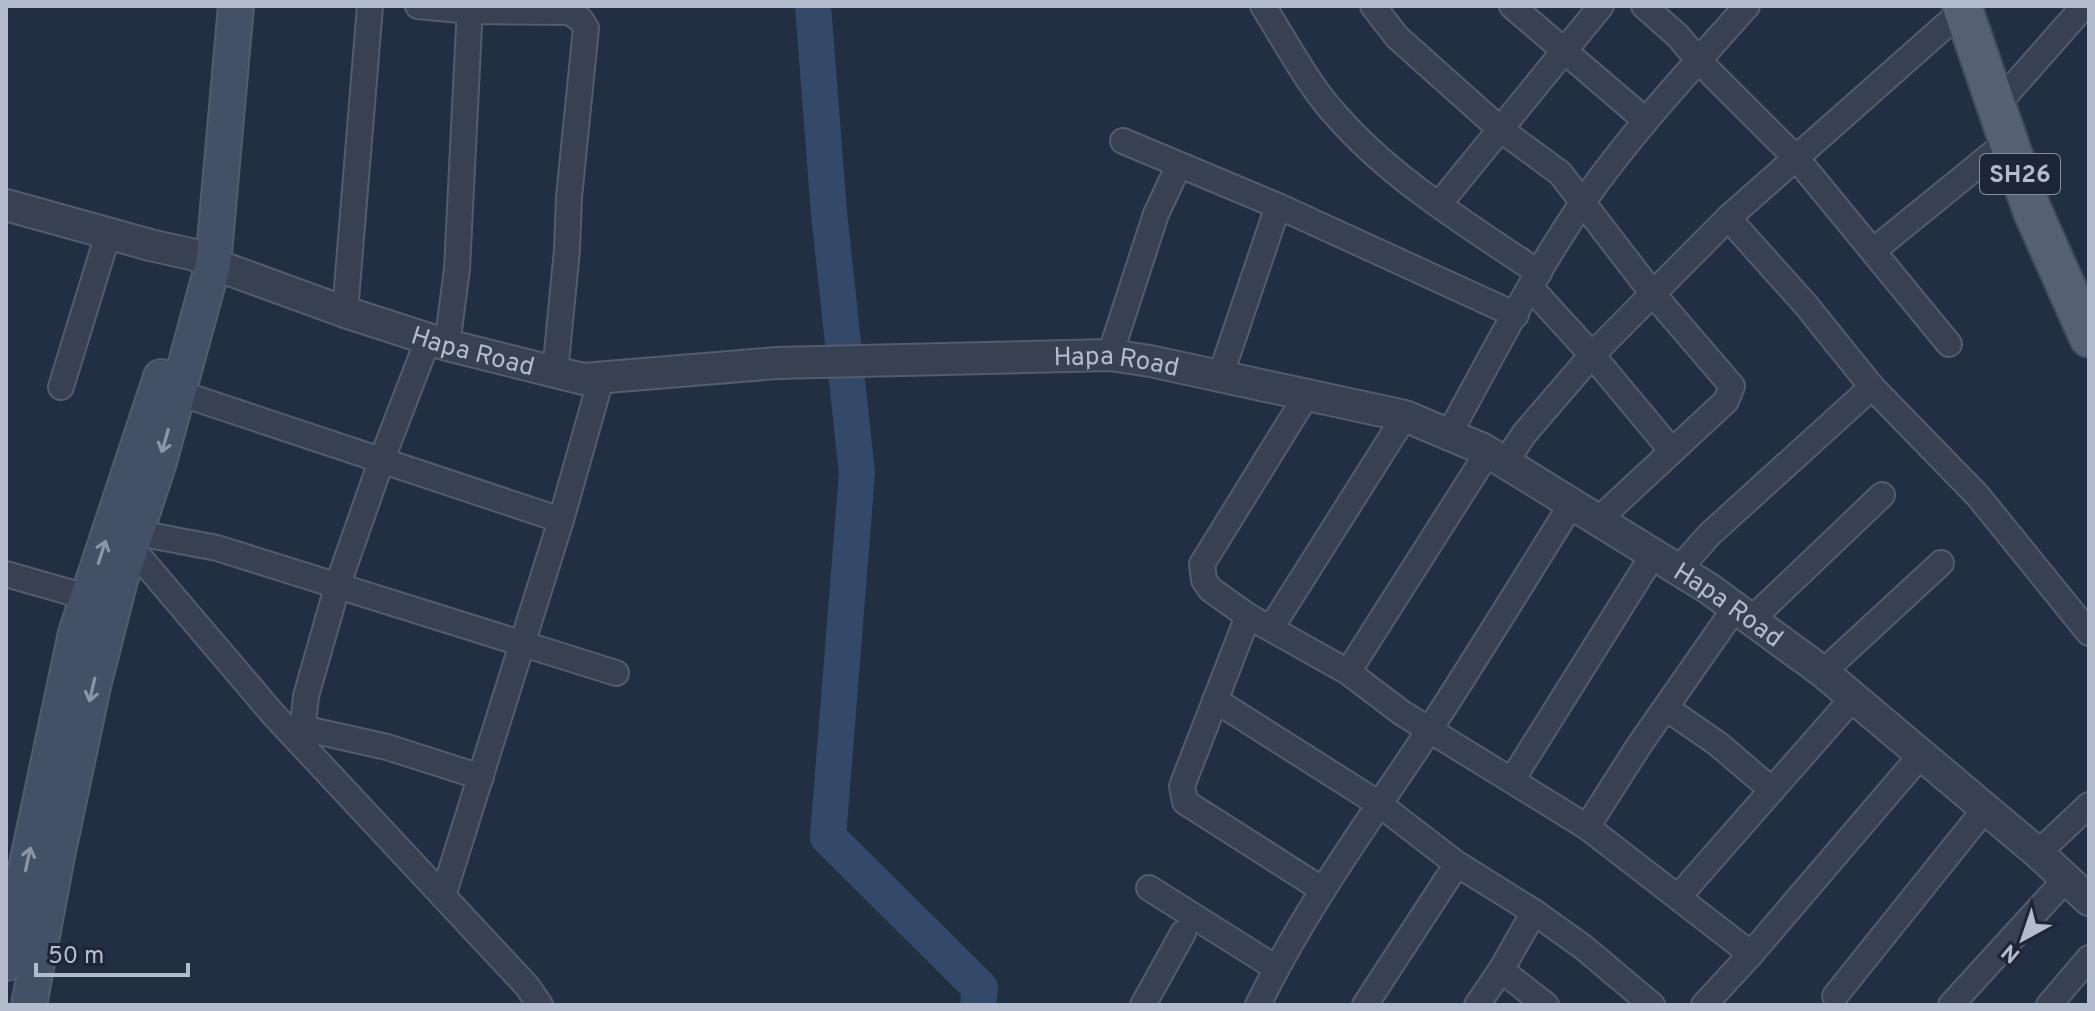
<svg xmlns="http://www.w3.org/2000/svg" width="2095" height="1011" font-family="Overpass,sans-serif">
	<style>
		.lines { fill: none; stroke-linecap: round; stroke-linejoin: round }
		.river { stroke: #34496a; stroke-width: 36 }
		.minor-casing { stroke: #525c6c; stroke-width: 28 }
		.tertiary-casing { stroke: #525c6c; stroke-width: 34 }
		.secondary-casing { stroke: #525c6c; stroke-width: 38 }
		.primary-casing { stroke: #404a5b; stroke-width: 42 }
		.minor { stroke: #374151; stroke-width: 24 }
		.tertiary { stroke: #374151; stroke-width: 30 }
		.secondary { stroke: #445065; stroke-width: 34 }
		.primary { stroke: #556072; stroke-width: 38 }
		.oneway { stroke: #8c96a8 }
		.labels { text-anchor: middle; stroke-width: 6; stroke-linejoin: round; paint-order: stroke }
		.shield { fill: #1c2637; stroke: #868f9f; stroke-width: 2 }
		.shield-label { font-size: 24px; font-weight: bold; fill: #b3bccc }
		.street-label { font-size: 26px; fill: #b3bccc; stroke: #1c2637 }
	</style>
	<rect width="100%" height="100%" fill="#222f42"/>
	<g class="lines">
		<path class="river" d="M 813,6 L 829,213 L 857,473 L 828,837 L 980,988 L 978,1005"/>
		<g class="minor-casing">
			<g id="minor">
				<path d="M 418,6 L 470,11 L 569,12 L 580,19 L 586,28 L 569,197 L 567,250 L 555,373"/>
				<path d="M 1263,6 C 1284,39 1309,86 1335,114 C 1391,179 1468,225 1539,273"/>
				<path d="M 1373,6 L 1397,37 L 1500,129 L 1560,173 L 1653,294 L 1732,386 L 1726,401 L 1597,521"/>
				<path d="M 1512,6 L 1645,120"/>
				<path d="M 1644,6 L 1678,36 L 1699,61 L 1797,159 L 1949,344"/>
				<path d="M 1997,105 L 2084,6"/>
				<path d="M 1123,141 L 1278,206 L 1516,315"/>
				<path d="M 1440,203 L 1601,6"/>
				<path d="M 1728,218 L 1806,305 L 1872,387 L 1978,496 L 2089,633"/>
				<path d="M 1874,250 L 2008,141"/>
				<path d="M 1531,288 L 1592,355 L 1672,451"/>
				<path d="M 345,312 L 370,6"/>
				<path d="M 447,345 L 457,269 L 470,6"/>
				<path d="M 1110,355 L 1156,214 L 1179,165"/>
				<path d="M 1220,377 L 1278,206"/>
				<path d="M 61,387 L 108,234"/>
				<path d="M 179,393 L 561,520"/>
				<path d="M 1306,396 L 1202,564 L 1204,580 L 1210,589 L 1248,616 L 1348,672 L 1402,713 L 1587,827 L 1751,954"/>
				<path d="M 1449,434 C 1492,356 1533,275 1583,202 C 1632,132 1690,70 1747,6"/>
				<path d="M 1505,463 L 1524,434 L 1592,355 L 1728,218 L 1963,10"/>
				<path d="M 136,530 L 154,536 L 217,548 L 616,673"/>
				<path d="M 131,547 L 273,714 L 527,986 L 540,1005"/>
				<path d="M 1678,570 L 1710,534 L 1872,387"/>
				<path d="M 6,574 L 104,602"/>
				<path d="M 1248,616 L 1182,786 L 1185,802 L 1323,890"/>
				<path d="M 1751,620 L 1882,495"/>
				<path d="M 1271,628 L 1405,416"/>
				<path d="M 1348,672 L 1488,452"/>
				<path d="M 1823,672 L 1941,563"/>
				<path d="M 1215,700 L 1379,804 L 1457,864 L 1534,912 L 1583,947 L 1652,1005"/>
				<path d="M 1666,708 L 1718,744 L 1772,790"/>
				<path d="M 302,728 L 387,747 L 481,777"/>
				<path d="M 301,742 L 306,696 L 338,584 L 382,459 L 429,337"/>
				<path d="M 1512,780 L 1653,555"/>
				<path d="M 1587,827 L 1640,744 L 1735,608"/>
				<path d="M 2038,853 L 2089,805"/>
				<path d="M 1149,888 L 1276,968"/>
				<path d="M 443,896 L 561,520 L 601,379"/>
				<path d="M 1679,896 L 1852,699"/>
				<path d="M 1501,970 L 1546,1005"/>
				<path d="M 1835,996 L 1985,809"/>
				<path d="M 1143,1005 L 1183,933"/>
				<path d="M 1258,1005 C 1305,908 1369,821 1428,732 C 1477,657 1524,580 1571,505"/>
				<path d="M 1365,1005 L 1457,864"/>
				<path d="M 1477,1005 L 1501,970 L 1534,912"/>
				<path d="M 1704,1005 L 1751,954 L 1921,755"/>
				<path d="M 1951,1005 L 2066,879"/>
				<path d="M 2049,1005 L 2089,958"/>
			</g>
		</g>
		<g class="tertiary-casing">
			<g id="tertiary">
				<path id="s1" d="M 6,205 L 150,245 L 195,255 L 213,264 L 345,312 L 447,345 L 583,379 L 777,363 L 1110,355 L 1150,361 L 1405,416 L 1483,449 L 1708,588 L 1823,672 L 2038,853 L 2089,900"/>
			</g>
		</g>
		<g class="secondary-casing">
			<g id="secondary">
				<path d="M 6,963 L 76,633 L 161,377"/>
				<path d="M 29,1005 L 57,856 L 93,686 L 120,580 L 159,462 L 213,264 L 236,6"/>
			</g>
		</g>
		<g class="primary-casing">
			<path id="primary" d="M 1962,6 L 2032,210 L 2089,338"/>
		</g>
		<use href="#minor" class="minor"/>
		<use href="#tertiary" class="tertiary"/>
		<use href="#secondary" class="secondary"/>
		<use href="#primary" class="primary"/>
	</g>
	<defs><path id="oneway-shaft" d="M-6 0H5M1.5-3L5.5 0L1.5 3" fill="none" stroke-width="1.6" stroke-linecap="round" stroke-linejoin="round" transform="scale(2)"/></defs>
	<g class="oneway">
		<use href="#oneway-shaft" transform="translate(165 441) rotate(106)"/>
		<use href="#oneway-shaft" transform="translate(102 552) rotate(-72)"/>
		<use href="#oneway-shaft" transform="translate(92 690) rotate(103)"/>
		<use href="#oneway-shaft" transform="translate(28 859) rotate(-78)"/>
	</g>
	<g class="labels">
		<rect class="shield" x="1980" y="154" width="80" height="40" rx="6"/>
		<g class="shield-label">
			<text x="2020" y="182">SH26</text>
		</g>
		<g class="street-label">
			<text dy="9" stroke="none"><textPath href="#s1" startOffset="490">Hapa Road</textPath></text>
			<text dy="9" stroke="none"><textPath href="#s1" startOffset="1138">Hapa Road</textPath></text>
			<text dy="9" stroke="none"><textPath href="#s1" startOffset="1808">Hapa Road</textPath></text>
		</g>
	</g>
	<rect width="2095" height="1011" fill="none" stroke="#b3bccc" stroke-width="16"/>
	<g transform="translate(2023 939) rotate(220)" stroke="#1c2637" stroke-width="6" paint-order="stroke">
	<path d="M0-6L14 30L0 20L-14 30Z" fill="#b3bccc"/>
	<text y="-12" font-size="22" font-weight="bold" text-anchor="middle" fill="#b3bccc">N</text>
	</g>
	<path d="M36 963v12h152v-12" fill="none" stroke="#b3bccc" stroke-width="4"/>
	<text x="48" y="963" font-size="24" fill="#b3bccc" stroke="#1c2637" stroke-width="6" paint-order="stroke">50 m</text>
</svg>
